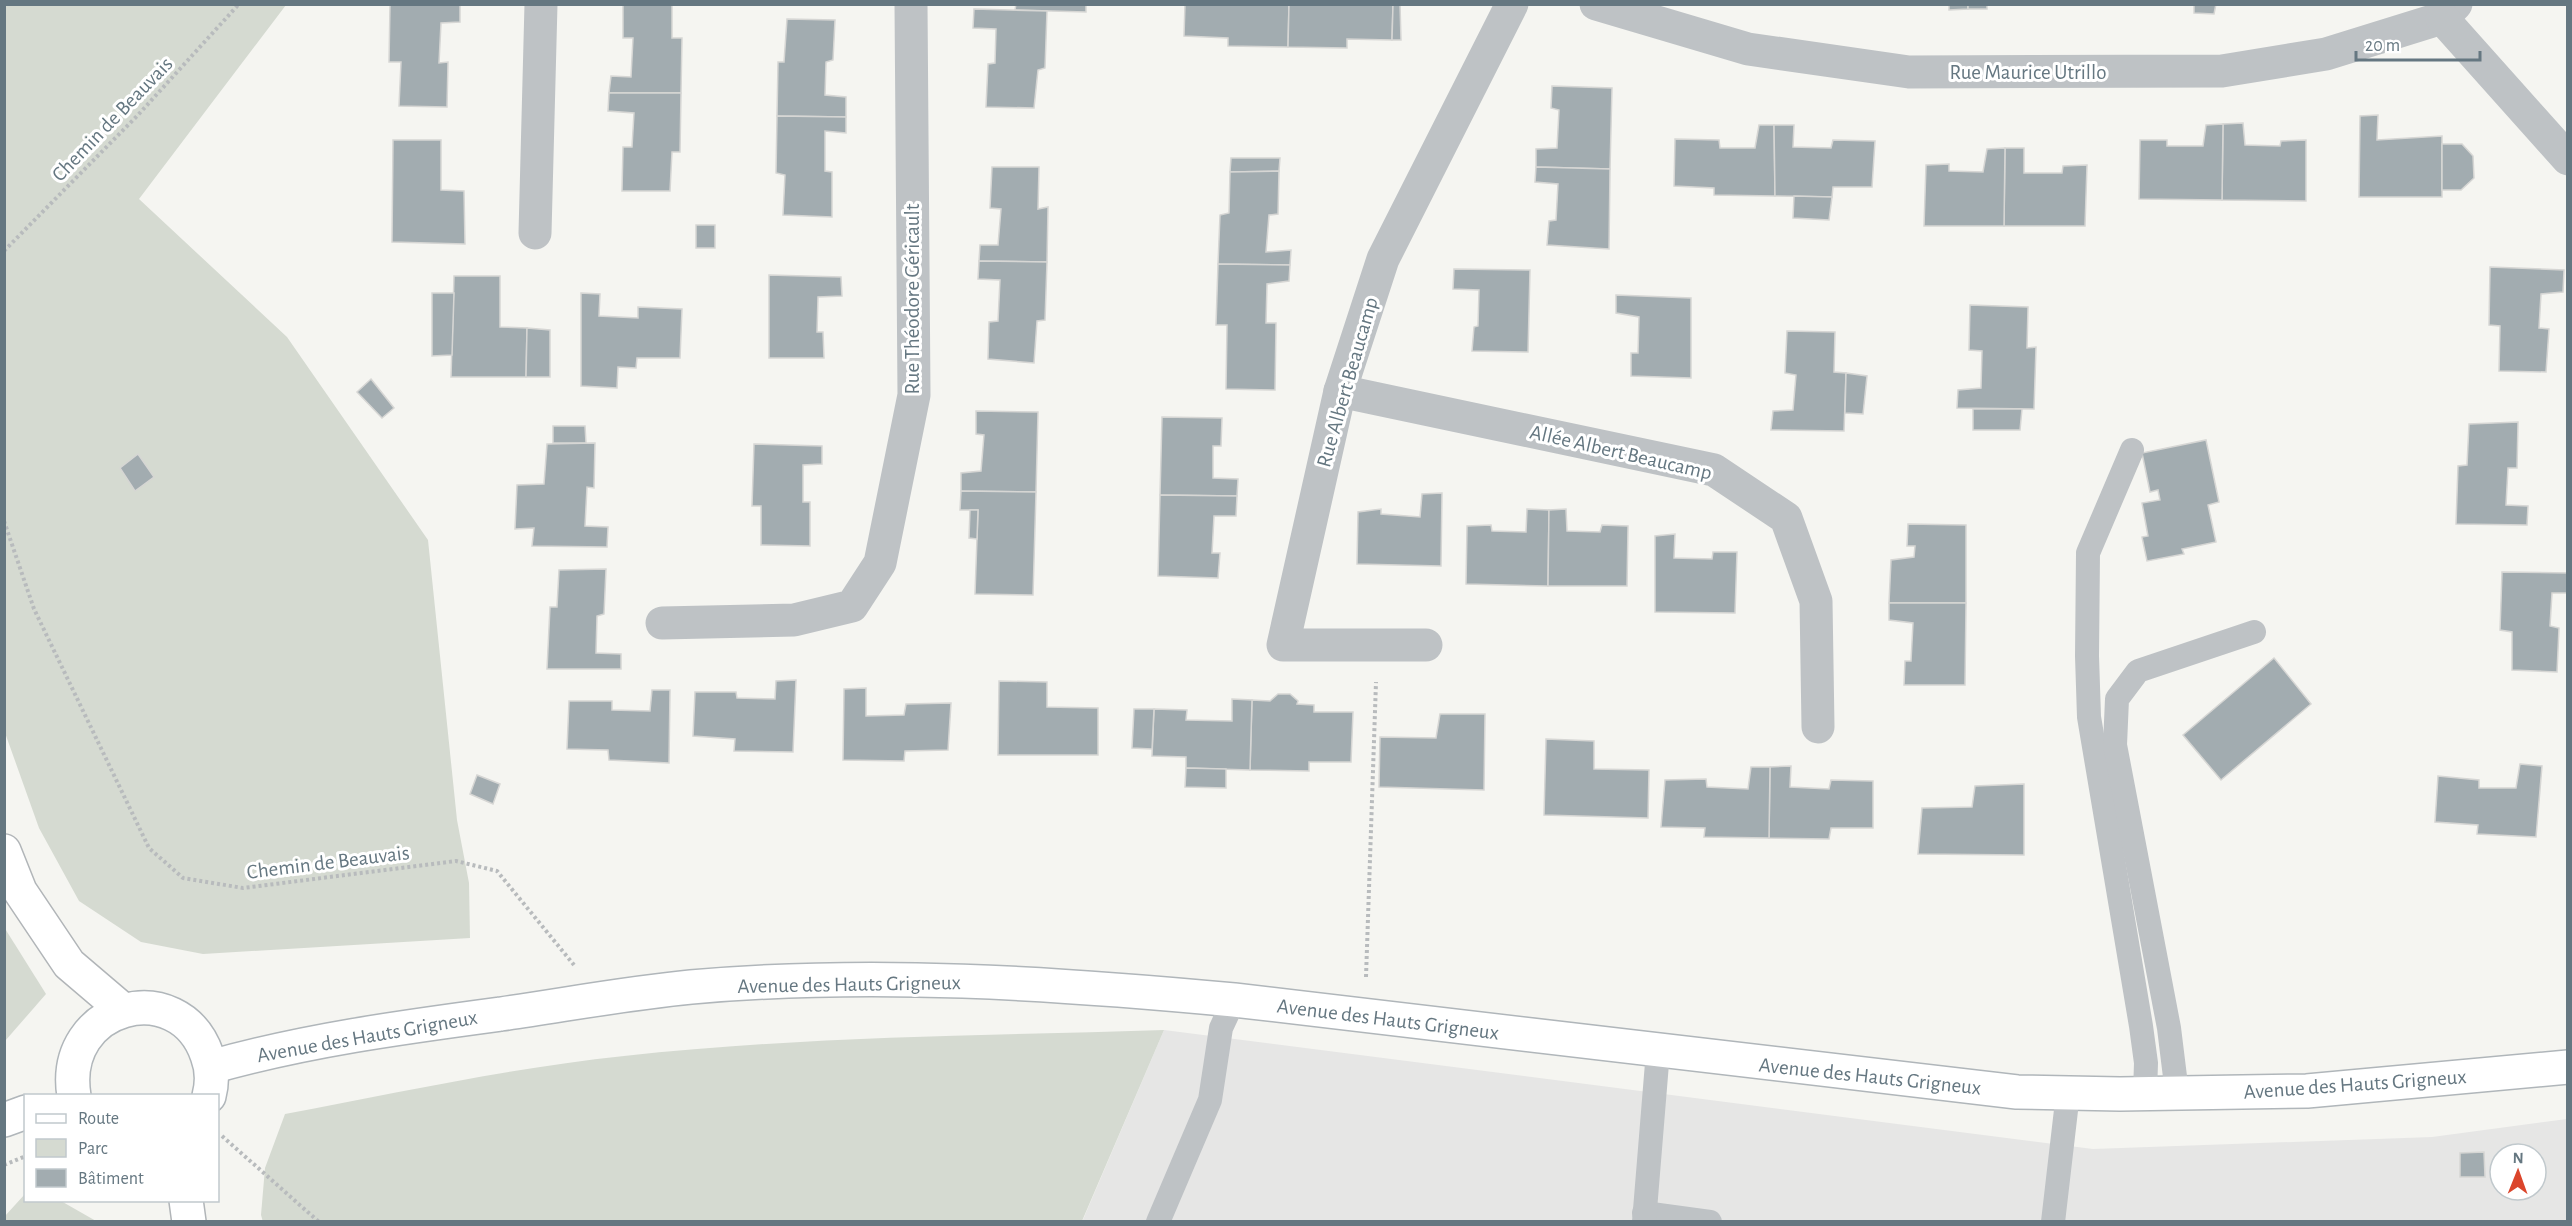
<svg xmlns="http://www.w3.org/2000/svg" width="2572" height="1226" font-family="'Alegreya Sans',sans-serif">
	<style>
		.built { fill: #e6e6e5; fill-rule: evenodd }
		.green { fill: #d5dad1 }
		.building { fill: #a2acb0; stroke: #d6d6d4; stroke-width: 1.5 }
		.lines { fill: none; stroke-linecap: round; stroke-linejoin: round }
		.secondary-casing { stroke: #b0b6ba; stroke-width: 36 }
		.highway-casing { stroke: #b1b5b8; stroke-width: 36 }
		.path { stroke: #b8bbbd; stroke-width: 4; stroke-dasharray: 3 3; stroke-linecap: butt }
		.lane { stroke: #bec2c5; stroke-width: 24 }
		.street { stroke: #bec2c5; stroke-width: 33 }
		.secondary { stroke: #fff; stroke-width: 33 }
		.highway { stroke: #fff; stroke-width: 33 }
		.labels { text-anchor: middle; stroke-width: 6; stroke-linejoin: round; paint-order: stroke }
		.street-label { font-size: 21px; fill: #657781; stroke: #fff }
	</style>
	<rect width="100%" height="100%" fill="#f5f5f1"/>
	<path class="built" d="M 1164,1030 L 2093,1149 L 2432,1137 L 2567,1119 L 2567,1221 L 1082,1222 ZM 2500,1154 L 2536,1154 L 2536,1190 L 2500,1190 Z"/>
	<g class="green">
		<path d="M 4,5 L 286,5 L 139,199 L 287,337 L 428,540 L 457,820 L 469,883 L 470,938 L 203,954 L 141,942 L 79,901 L 39,828 L 4,730 Z"/>
		<path d="M 4,927 L 46,994 L 5,1041 L 4,1041 Z"/>
		<path d="M 1164,1030 L 1082,1221 L 263,1222 L 261,1215 L 265,1168 L 285,1114 C 397,1093 510,1068 624,1056 C 804,1036 984,1036 1164,1030 Z"/>
		<path d="M 25,1194 L 26,1200 L 61,1201 L 96,1221 L 5,1221 L 5,1216 Z"/>
	</g>
	<g class="building">
		<path d="M 623,4 L 672,4 L 672,38 L 682,38 L 681,93 L 609,93 L 611,76 L 631,77 L 633,38 L 623,38 Z"/>
		<path d="M 1016,4 L 1086,4 L 1086,12 L 1015,10 Z"/>
		<path d="M 1185,4 L 1289,4 L 1288,47 L 1228,46 L 1228,38 L 1184,36 Z"/>
		<path d="M 1289,4 L 1393,4 L 1392,40 L 1347,39 L 1347,48 L 1288,47 Z"/>
		<path d="M 1393,4 L 1400,4 L 1401,40 L 1392,40 Z"/>
		<path d="M 1949,4 L 1968,4 L 1968,9 L 1949,10 Z"/>
		<rect x="1968" y="4" width="19" height="5"/>
		<path d="M 2194,4 L 2216,4 L 2214,14 L 2194,13 Z"/>
		<path d="M 390,5 L 460,5 L 460,22 L 441,23 L 439,63 L 448,62 L 447,107 L 399,106 L 401,62 L 389,62 Z"/>
		<path d="M 974,9 L 1047,11 L 1045,68 L 1038,70 L 1034,108 L 986,107 L 988,64 L 995,63 L 996,29 L 973,28 Z"/>
		<path d="M 787,19 L 835,20 L 833,60 L 826,62 L 825,95 L 846,97 L 846,117 L 777,116 L 778,62 L 784,62 Z"/>
		<path d="M 1552,86 L 1612,88 L 1610,169 L 1536,167 L 1536,149 L 1557,148 L 1559,110 L 1551,108 Z"/>
		<path d="M 609,93 L 681,93 L 680,152 L 672,152 L 670,191 L 622,191 L 623,147 L 632,147 L 634,113 L 608,111 Z"/>
		<path d="M 2378,115 L 2377,140 L 2442,136 L 2442,197 L 2359,197 L 2360,116 Z"/>
		<path d="M 777,116 L 846,117 L 846,133 L 825,131 L 825,171 L 832,172 L 832,217 L 783,215 L 785,175 L 776,173 Z"/>
		<path d="M 2243,123 L 2245,145 L 2280,146 L 2281,141 L 2306,140 L 2306,201 L 2222,200 L 2223,124 Z"/>
		<path d="M 2223,124 L 2222,200 L 2139,199 L 2140,140 L 2167,140 L 2167,146 L 2203,146 L 2206,125 Z"/>
		<path d="M 1759,125 L 1774,125 L 1775,196 L 1714,195 L 1714,188 L 1674,186 L 1675,139 L 1719,140 L 1720,148 L 1755,148 Z"/>
		<path d="M 1774,125 L 1794,125 L 1793,147 L 1831,148 L 1833,140 L 1875,141 L 1872,187 L 1833,187 L 1832,197 L 1775,196 Z"/>
		<path d="M 393,140 L 441,140 L 441,190 L 464,191 L 465,244 L 392,242 Z"/>
		<path d="M 2442,144 L 2462,144 L 2473,156 L 2474,178 L 2461,190 L 2442,190 Z"/>
		<path d="M 2005,148 L 2024,148 L 2024,173 L 2062,173 L 2063,166 L 2087,165 L 2085,226 L 2004,226 Z"/>
		<path d="M 2005,148 L 2004,226 L 1924,226 L 1926,165 L 1949,164 L 1949,171 L 1983,172 L 1987,149 Z"/>
		<path d="M 1231,158 L 1280,158 L 1279,171 L 1230,172 Z"/>
		<path d="M 992,167 L 1039,167 L 1038,209 L 1048,207 L 1047,262 L 979,261 L 980,245 L 998,245 L 1001,209 L 990,208 Z"/>
		<path d="M 1536,167 L 1610,169 L 1609,249 L 1547,245 L 1549,221 L 1556,220 L 1558,184 L 1535,182 Z"/>
		<path d="M 1279,171 L 1278,214 L 1269,215 L 1266,252 L 1291,250 L 1290,265 L 1218,264 L 1220,215 L 1229,213 L 1230,172 Z"/>
		<path d="M 1794,196 L 1832,197 L 1829,220 L 1793,218 Z"/>
		<rect x="696" y="225" width="19" height="23"/>
		<path d="M 979,261 L 1047,262 L 1045,320 L 1037,321 L 1034,363 L 988,359 L 989,322 L 998,321 L 1000,280 L 978,279 Z"/>
		<path d="M 1218,264 L 1290,265 L 1289,281 L 1267,284 L 1266,323 L 1276,323 L 1275,390 L 1226,389 L 1227,325 L 1216,325 Z"/>
		<path d="M 2490,267 L 2564,270 L 2563,292 L 2541,294 L 2539,328 L 2549,329 L 2546,372 L 2499,371 L 2500,326 L 2489,325 Z"/>
		<path d="M 1454,269 L 1530,270 L 1528,352 L 1472,351 L 1474,327 L 1478,326 L 1479,290 L 1453,289 Z"/>
		<path d="M 769,275 L 841,277 L 842,296 L 818,297 L 817,332 L 823,332 L 824,358 L 769,358 Z"/>
		<path d="M 454,276 L 500,276 L 500,327 L 527,328 L 526,377 L 451,377 Z"/>
		<path d="M 432,293 L 454,293 L 452,355 L 432,356 Z"/>
		<path d="M 581,293 L 600,294 L 599,316 L 638,318 L 638,307 L 682,309 L 680,358 L 637,358 L 636,368 L 618,367 L 617,388 L 581,386 Z"/>
		<path d="M 1616,295 L 1691,298 L 1691,378 L 1631,376 L 1631,353 L 1638,353 L 1639,317 L 1616,313 Z"/>
		<path d="M 1970,305 L 2028,307 L 2027,348 L 2036,347 L 2034,409 L 1957,408 L 1958,390 L 1981,388 L 1982,351 L 1969,350 Z"/>
		<path d="M 527,328 L 550,330 L 550,377 L 526,377 Z"/>
		<path d="M 1787,331 L 1835,332 L 1834,372 L 1846,373 L 1844,431 L 1771,430 L 1773,411 L 1793,410 L 1796,375 L 1785,373 Z"/>
		<path d="M 1846,373 L 1867,376 L 1863,414 L 1845,413 Z"/>
		<path d="M 371,379 L 394,408 L 382,418 L 357,392 Z"/>
		<path d="M 1973,409 L 2022,409 L 2020,430 L 1973,430 Z"/>
		<path d="M 976,411 L 1038,412 L 1036,492 L 961,491 L 961,473 L 981,471 L 984,435 L 976,434 Z"/>
		<path d="M 1162,417 L 1222,418 L 1221,446 L 1213,446 L 1213,478 L 1238,479 L 1237,496 L 1160,495 Z"/>
		<path d="M 2518,422 L 2517,468 L 2508,468 L 2506,505 L 2528,506 L 2527,525 L 2456,524 L 2458,466 L 2467,465 L 2469,424 Z"/>
		<path d="M 553,426 L 585,426 L 586,443 L 553,443 Z"/>
		<path d="M 2206,440 L 2219,502 L 2208,505 L 2216,542 L 2182,549 L 2184,554 L 2147,561 L 2142,537 L 2148,536 L 2142,503 L 2160,500 L 2158,490 L 2150,492 L 2142,453 Z"/>
		<path d="M 595,443 L 594,488 L 587,487 L 585,526 L 608,527 L 607,547 L 532,546 L 534,528 L 515,529 L 517,485 L 544,484 L 547,444 Z"/>
		<path d="M 754,444 L 822,446 L 822,464 L 803,465 L 803,502 L 810,502 L 810,546 L 761,545 L 761,506 L 752,506 Z"/>
		<path d="M 138,454 L 154,477 L 135,491 L 120,468 Z"/>
		<path d="M 961,491 L 1036,492 L 1033,595 L 975,594 L 978,510 L 960,510 Z"/>
		<path d="M 1442,493 L 1441,566 L 1357,564 L 1358,512 L 1381,509 L 1381,514 L 1420,517 L 1422,494 Z"/>
		<path d="M 1160,495 L 1237,496 L 1236,516 L 1214,516 L 1212,553 L 1220,553 L 1218,578 L 1158,576 Z"/>
		<path d="M 1527,509 L 1549,510 L 1548,586 L 1466,584 L 1467,526 L 1491,525 L 1492,531 L 1526,532 Z"/>
		<path d="M 1566,509 L 1567,531 L 1600,532 L 1602,525 L 1628,526 L 1627,586 L 1548,586 L 1549,510 Z"/>
		<path d="M 970,510 L 978,510 L 977,539 L 969,538 Z"/>
		<path d="M 1908,524 L 1966,525 L 1966,603 L 1889,603 L 1891,560 L 1914,557 L 1915,546 L 1907,546 Z"/>
		<path d="M 1675,534 L 1674,558 L 1712,559 L 1713,552 L 1737,552 L 1735,613 L 1655,612 L 1655,536 Z"/>
		<path d="M 606,569 L 604,614 L 597,616 L 596,653 L 621,654 L 621,669 L 547,669 L 550,607 L 557,607 L 559,570 Z"/>
		<path d="M 2502,572 L 2568,573 L 2568,593 L 2552,593 L 2550,626 L 2559,628 L 2557,672 L 2512,670 L 2512,632 L 2500,630 Z"/>
		<path d="M 1889,603 L 1966,603 L 1965,685 L 1904,685 L 1905,661 L 1911,661 L 1913,623 L 1889,620 Z"/>
		<path d="M 2274,658 L 2311,704 L 2221,780 L 2183,735 Z"/>
		<path d="M 796,680 L 793,752 L 734,751 L 735,739 L 693,736 L 695,692 L 736,692 L 737,698 L 775,699 L 776,681 Z"/>
		<path d="M 999,681 L 1047,682 L 1047,707 L 1098,708 L 1098,755 L 998,755 Z"/>
		<path d="M 866,688 L 866,716 L 904,715 L 906,704 L 951,703 L 948,750 L 905,751 L 904,761 L 843,760 L 844,689 Z"/>
		<path d="M 652,690 L 670,690 L 669,763 L 609,760 L 608,750 L 567,749 L 569,701 L 612,701 L 612,710 L 650,711 Z"/>
		<path d="M 1278,694 L 1290,694 L 1298,701 L 1297,704 L 1314,705 L 1314,712 L 1353,712 L 1351,762 L 1309,762 L 1309,771 L 1250,770 L 1252,700 L 1270,701 Z"/>
		<path d="M 1232,699 L 1252,700 L 1250,770 L 1186,768 L 1186,757 L 1152,756 L 1154,709 L 1187,710 L 1186,720 L 1232,721 Z"/>
		<path d="M 1134,709 L 1154,709 L 1152,749 L 1132,748 Z"/>
		<path d="M 1440,714 L 1485,714 L 1484,790 L 1379,787 L 1380,737 L 1436,738 Z"/>
		<path d="M 1546,739 L 1594,741 L 1594,769 L 1649,770 L 1648,818 L 1544,815 Z"/>
		<path d="M 2520,764 L 2542,766 L 2536,837 L 2477,834 L 2478,825 L 2435,822 L 2438,776 L 2479,780 L 2479,788 L 2516,788 Z"/>
		<path d="M 1791,766 L 1790,787 L 1829,789 L 1831,780 L 1873,781 L 1873,828 L 1831,828 L 1829,839 L 1769,838 L 1770,767 Z"/>
		<path d="M 1751,767 L 1770,767 L 1769,838 L 1704,837 L 1705,828 L 1661,827 L 1665,780 L 1706,779 L 1707,787 L 1748,789 Z"/>
		<path d="M 1186,768 L 1226,769 L 1226,788 L 1185,787 Z"/>
		<path d="M 477,775 L 500,784 L 493,804 L 470,794 Z"/>
		<path d="M 2024,784 L 2024,855 L 1918,854 L 1922,808 L 1972,807 L 1975,786 Z"/>
		<path d="M 2484,1152 L 2485,1177 L 2460,1177 L 2460,1153 Z"/>
	</g>
	<g class="lines">
		<g class="secondary-casing">
			<g id="secondary">
				<path d="M 211,1067 C 306,1040 404,1027 501,1014 C 564,1005 628,993 691,987 C 872,971 1054,983 1234,1000 L 2017,1092 L 2120,1094 L 2307,1091 L 2568,1067"/>
				<path d="M 74,1096 C 59,1004 179,974 207,1055 C 212,1068 213,1081 209,1096"/>
				<path d="M 4,1120 L 26,1112"/>
			</g>
		</g>
		<g class="highway-casing">
			<g id="highway">
				<path d="M 4,851 L 20,891 L 69,964 L 123,1010"/>
				<path d="M 186,1200 L 189,1222"/>
			</g>
		</g>
		<g class="path">
			<path d="M 4,251 L 138,115 L 239,4"/>
			<path d="M 4,521 L 34,609 L 149,848 L 183,878 L 243,888 L 456,861 L 497,871 L 574,965"/>
			<path d="M 1366,977 L 1376,682"/>
			<path d="M 222,1136 L 319,1222"/>
			<path d="M 4,1165 L 26,1156"/>
		</g>
		<g class="lane">
			<path d="M 2132,450 L 2088,553 L 2087,656 L 2089,717 L 2141,1026 L 2146,1063 L 2145,1093"/>
			<path d="M 2177,1093 L 2169,1028 L 2115,745 L 2117,699 L 2138,671 L 2254,632"/>
			<path d="M 1644,1213 L 1710,1222"/>
			<path d="M 1158,1222 L 1210,1100 L 1221,1028 L 1234,1000"/>
			<path d="M 1644,1222 L 1658,1051"/>
			<path d="M 2053,1222 L 2068,1093"/>
		</g>
		<g class="street">
			<path d="M 1596,4 L 1748,49 L 1909,72 L 2222,71 L 2326,54 L 2442,18 L 2456,4"/>
			<path d="M 2442,18 L 2568,159"/>
			<path d="M 535,233 L 541,4"/>
			<path d="M 1340,391 L 1714,470 L 1786,518 L 1816,601 L 1818,727"/>
			<path d="M 662,623 L 794,620 L 852,606 L 880,563 L 914,395 L 911,4"/>
			<path d="M 1426,645 L 1283,645 L 1340,391 L 1383,259 L 1512,4"/>
		</g>
		<use href="#secondary" class="secondary"/>
		<use href="#highway" class="highway"/>
	</g>
	<g class="labels">
		<g class="street-label">
			<text x="2028" y="79">Rue Maurice Utrillo</text>
			<text transform="translate(112 119) rotate(-46)" y="7">Chemin de Beauvais</text>
			<text transform="translate(912 299) rotate(-90)" y="7">Rue Théodore Géricault</text>
			<text transform="translate(1347 382) rotate(-74)" y="7">Rue Albert Beaucamp</text>
			<text transform="translate(1621 452) rotate(13)" y="7">Allée Albert Beaucamp</text>
			<text transform="translate(328 862) rotate(-7)" y="7">Chemin de Beauvais</text>
			<text transform="translate(849 984) rotate(-1)" y="7">Avenue des Hauts Grigneux</text>
			<text transform="translate(1388 1019) rotate(7)" y="7">Avenue des Hauts Grigneux</text>
			<text transform="translate(367 1036) rotate(-10)" y="7">Avenue des Hauts Grigneux</text>
			<text transform="translate(1870 1076) rotate(6)" y="7">Avenue des Hauts Grigneux</text>
			<text transform="translate(2355 1084) rotate(-4)" y="7">Avenue des Hauts Grigneux</text>
		</g>
	</g>
	<rect width="2572" height="1226" fill="none" stroke="#657781" stroke-width="12"/>
	<rect x="24" y="1094" width="195" height="108" fill="#ffffff" stroke="#c1c9cd" stroke-width="1.5"/>
	<rect x="36" y="1114" width="30" height="9" fill="#ffffff" stroke="#c1c9cd" stroke-width="1.5"/>
	<text x="78" y="1124" font-size="18" fill="#657781">Route</text>
	<rect x="36" y="1139" width="30" height="18" fill="#d5dad1" stroke="#c1c9cd" stroke-width="1.5"/>
	<text x="78" y="1154" font-size="18" fill="#657781">Parc</text>
	<rect x="36" y="1169" width="30" height="18" fill="#a2acb0" stroke="#c1c9cd" stroke-width="1.5"/>
	<text x="78" y="1184" font-size="18" fill="#657781">Bâtiment</text>
	<g transform="translate(2518 1172) rotate(1)"><circle r="28" fill="#ffffff" stroke="#c1c9cd" stroke-width="1.5"/>
	<path d="M0-4.5L10 22L0 15L-10 22Z" fill="#db452b"/>
	<text y="-9" font-size="16" font-weight="bold" text-anchor="middle" fill="#657781">N</text>
	</g>
	<path d="M2356 51v9h124v-9" fill="none" stroke="#657781" stroke-width="3"/>
	<text x="2365" y="51" font-size="18" fill="#657781" stroke="#ffffff" stroke-width="4.5" paint-order="stroke">20 m</text>
</svg>
